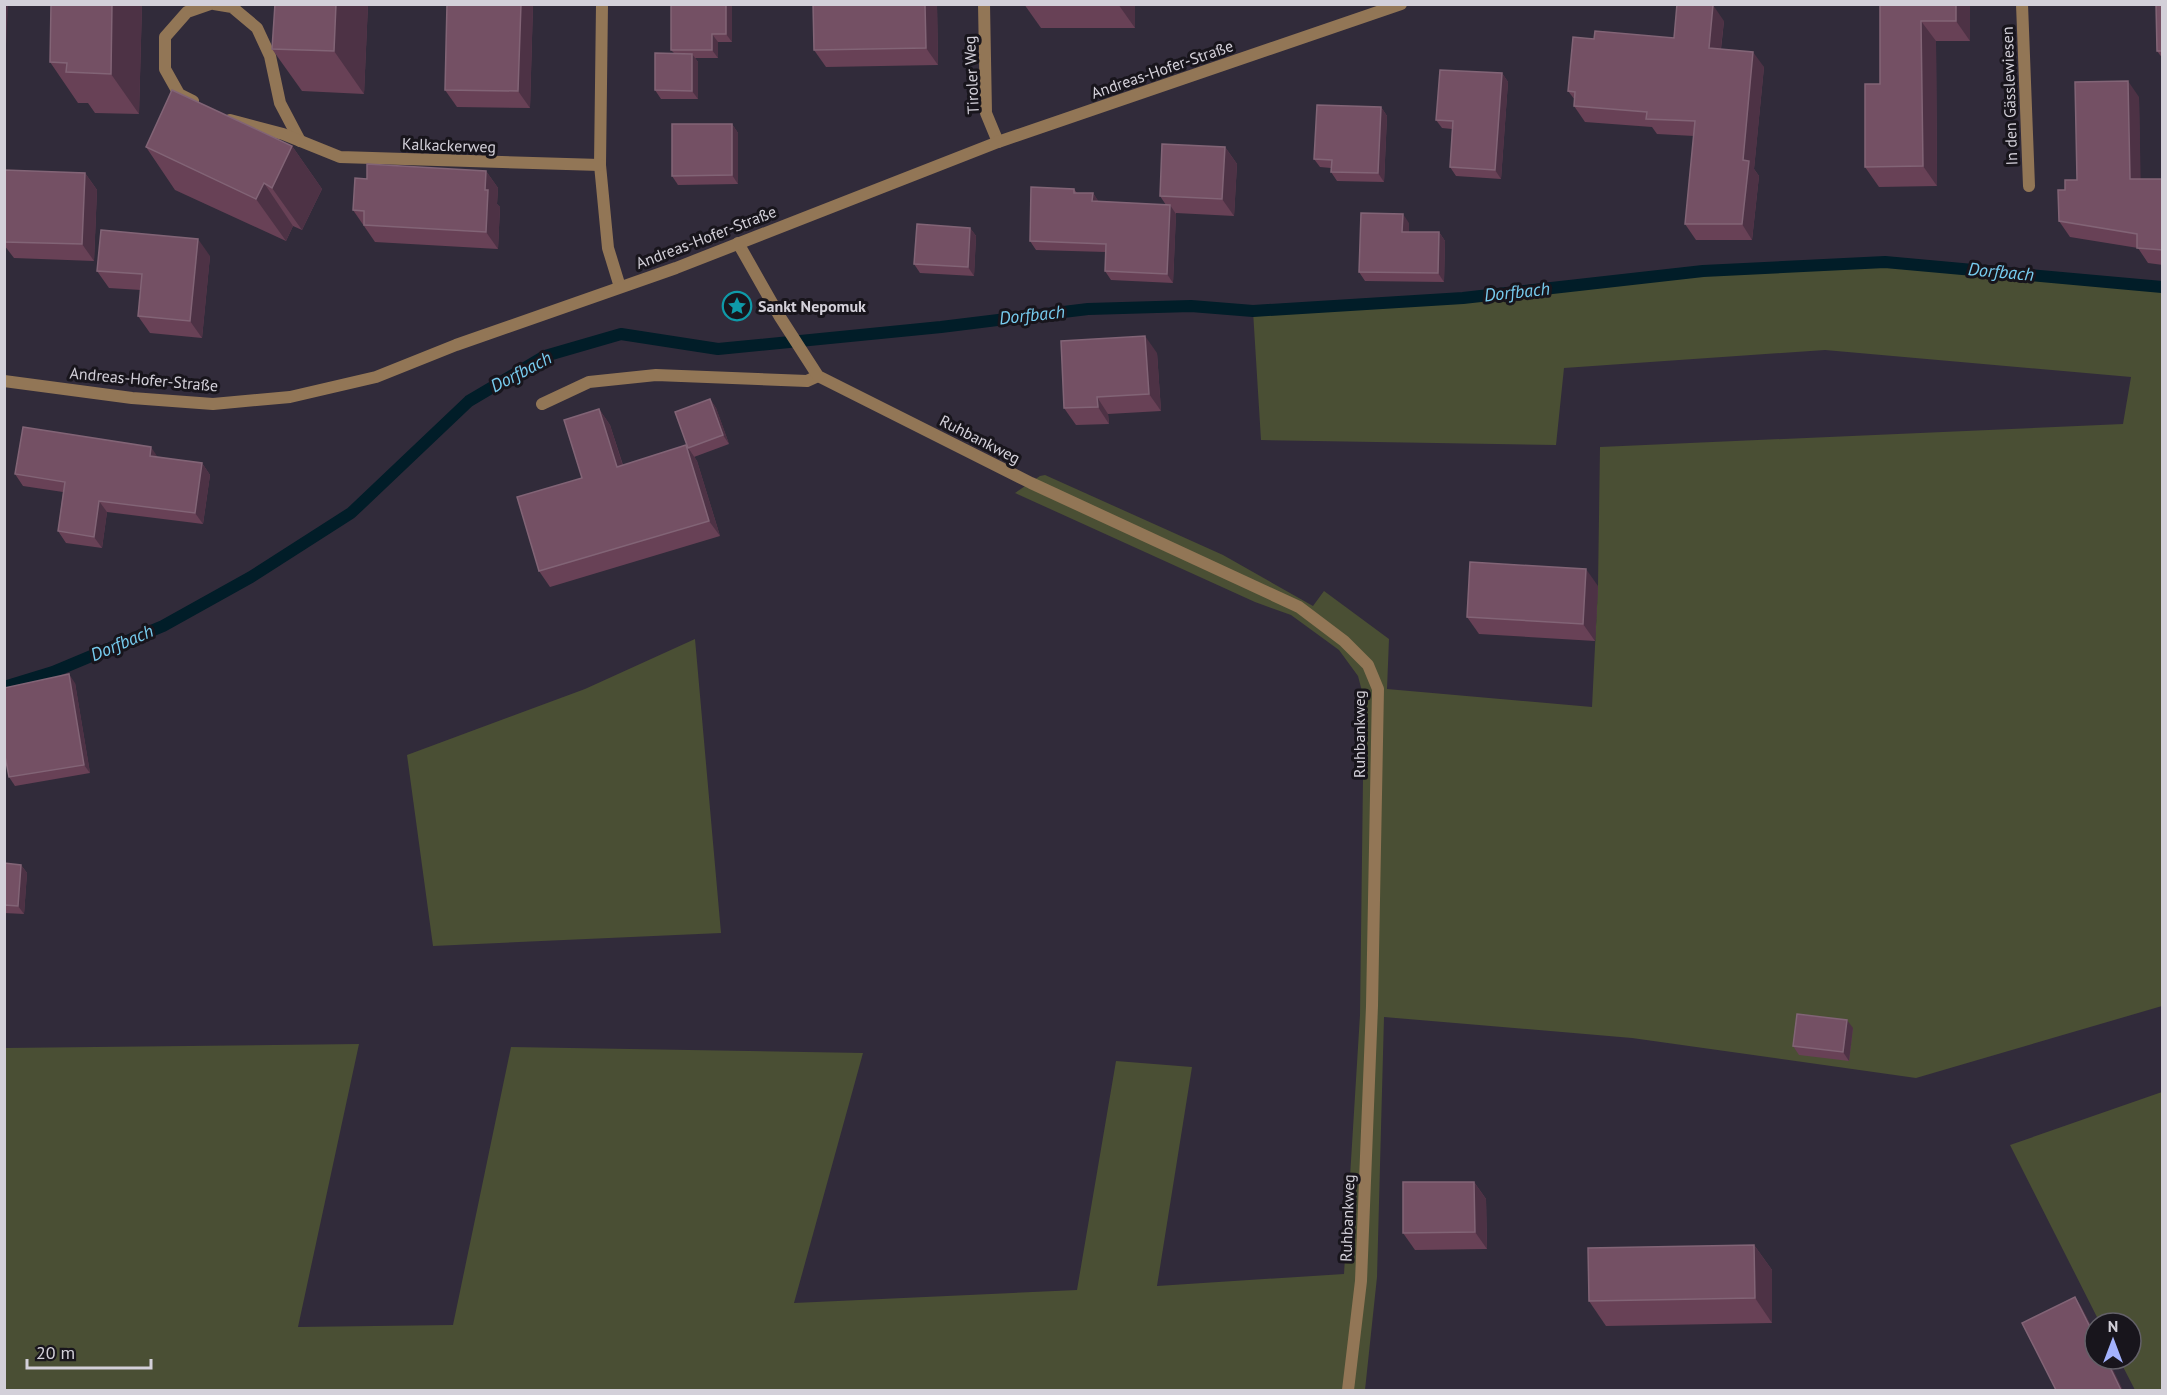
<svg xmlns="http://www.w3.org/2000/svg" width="2167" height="1395" font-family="'PT Sans',sans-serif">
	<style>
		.green { fill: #4a4f34 }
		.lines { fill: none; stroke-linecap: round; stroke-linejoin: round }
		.stream { stroke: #011d28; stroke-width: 12 }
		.lane { stroke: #927656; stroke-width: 12 }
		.street { stroke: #927656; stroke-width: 12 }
		.wall { fill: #684156 }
		.shaded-wall { fill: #4d3245 }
		.building { fill: #745064; stroke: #826476; stroke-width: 1.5 }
		.labels { text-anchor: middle; stroke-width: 6; stroke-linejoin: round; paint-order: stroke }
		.street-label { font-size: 16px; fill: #d3d0d9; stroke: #18151c }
		.poi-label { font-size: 16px; font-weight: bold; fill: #d3d0d9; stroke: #18151c; text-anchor: start }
		.water-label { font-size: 18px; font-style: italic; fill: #77ccef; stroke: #18151c }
	</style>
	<rect width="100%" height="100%" fill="#312b3a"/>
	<g class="green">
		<path d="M 1885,262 L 2162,287 L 2162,1006 L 1916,1078 L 1632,1038 L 1384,1017 L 1377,1277 L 1365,1390 L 5,1390 L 4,1048 L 359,1044 L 298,1327 L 453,1325 L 511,1047 L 863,1053 L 794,1303 L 1077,1290 L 1116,1061 L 1192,1067 L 1157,1286 L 1344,1274 L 1360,1015 L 1364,699 L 1358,676 L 1339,650 L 1291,615 L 1255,602 L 1015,493 L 1040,476 L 1045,475 L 1223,555 L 1313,606 L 1324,591 L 1389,639 L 1387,689 L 1592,707 L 1598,586 L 1600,447 L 2123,424 L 2131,377 L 1825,350 L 1564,368 L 1556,445 L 1261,440 L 1253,311 L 1463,298 L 1703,271 Z"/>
		<path d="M 695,639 L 721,933 L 433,946 L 407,755 L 585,689 Z"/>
		<path d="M 2162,1092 L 2162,1390 L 2135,1390 L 2119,1359 L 2131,1359 L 2131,1323 L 2100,1323 L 2010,1145 Z"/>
	</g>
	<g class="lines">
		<path class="stream" d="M 4,687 L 53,672 L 163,626 L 251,577 L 351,513 L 469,401 L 545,356 L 621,334 L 718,349 L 941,327 L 1088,309 L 1191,306 L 1253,311 L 1463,298 L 1703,271 L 1885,262 L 2162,287"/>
		<path class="lane" d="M 542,404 L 589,382 L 656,375 L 807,381 L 818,376"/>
		<g class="street">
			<path d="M 214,4 L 232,7 L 257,28 L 270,56 L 280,103 L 300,141"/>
			<path d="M 602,4 L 600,165 L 608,248 L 620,287"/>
			<path d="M 984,4 L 986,113 L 998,142"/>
			<path d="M 2022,4 L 2029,186"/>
			<path d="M 193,101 L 179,94 L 165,69 L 165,37 L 187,12 L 210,4"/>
			<path d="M 230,120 L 283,134 L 340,157 L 600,165"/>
			<path d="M 738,243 L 780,317 L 818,376 L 1031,483 L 1299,607 L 1344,641 L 1368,665 L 1378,689 L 1372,1006 L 1361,1281 L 1348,1390"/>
			<path d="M 4,381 L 132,398 L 213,404 L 290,397 L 376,377 L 456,345 L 676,268 L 998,142 L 1401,4"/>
		</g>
	</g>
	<g class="wall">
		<path d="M 51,4 L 142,4 L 139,114 L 95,113 L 88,103 L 78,103 L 50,62 Z"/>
		<path d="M 275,4 L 368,4 L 364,94 L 302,91 L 272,49 Z"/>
		<path d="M 533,4 L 530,108 L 457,107 L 445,90 Z"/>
		<path d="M 732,4 L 732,42 L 718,42 L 718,58 L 695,58 L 698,62 L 698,99 L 661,99 L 655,90 L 674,53 L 671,50 Z"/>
		<path d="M 937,4 L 938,65 L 826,67 L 814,50 Z"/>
		<path d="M 1024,4 L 1135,4 L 1135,28 L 1041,28 Z"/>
		<path d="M 1880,4 L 1970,4 L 1970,41 L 1936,41 L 1937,186 L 1879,187 L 1865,167 L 1880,84 Z"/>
		<path d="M 2163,4 L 2163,59 L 2157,51 Z"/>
		<path d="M 1724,21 L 1721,49 L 1764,67 L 1754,169 L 1759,176 L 1752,240 L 1696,240 L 1685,224 L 1694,136 L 1657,134 L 1652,127 L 1585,122 L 1574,106 L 1575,100 L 1568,91 L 1594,39 L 1674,38 Z"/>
		<path d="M 1502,73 L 1508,82 L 1501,179 L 1456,176 L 1450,167 L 1452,129 L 1442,128 L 1436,120 Z"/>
		<path d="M 2139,97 L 2140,179 L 2163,179 L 2163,265 L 2148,263 L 2138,248 L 2070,237 L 2059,221 L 2065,190 L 2077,180 Z"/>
		<path d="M 1381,107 L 1387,116 L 1384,182 L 1337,181 L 1331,172 L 1331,168 L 1320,167 L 1314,159 Z"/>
		<path d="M 732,124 L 738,133 L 738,184 L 678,185 L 672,176 Z"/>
		<path d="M 292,146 L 322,189 L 302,230 L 293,226 L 286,241 L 175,190 L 146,147 Z"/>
		<path d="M 1225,147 L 1237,164 L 1234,216 L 1176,213 L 1173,283 L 1111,280 L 1105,271 L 1106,252 L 1036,250 L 1030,241 L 1074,189 L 1077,193 L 1093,193 L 1098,201 L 1166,205 L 1160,196 Z"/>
		<path d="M 4,170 L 85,173 L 97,190 L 94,261 L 14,258 L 4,245 Z"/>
		<path d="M 486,171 L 498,188 L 497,204 L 500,207 L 498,249 L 375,242 L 353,210 L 367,179 Z"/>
		<path d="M 1409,223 L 1409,232 L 1439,232 L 1445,241 L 1444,282 L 1365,281 L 1359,272 Z"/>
		<path d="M 970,228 L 976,236 L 974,276 L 920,273 L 914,264 Z"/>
		<path d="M 210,256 L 202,338 L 150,333 L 138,316 L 141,290 L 109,288 L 97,271 Z"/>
		<path d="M 1157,353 L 1161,411 L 1108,414 L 1109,424 L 1076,425 L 1064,408 Z"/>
		<path d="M 710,399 L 716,408 L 729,444 L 694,457 L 688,448 Z"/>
		<path d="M 599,409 L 610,425 L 623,465 L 686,445 L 697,461 L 720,536 L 550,587 L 539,571 L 582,478 Z"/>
		<path d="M 158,457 L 202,463 L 210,475 L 203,524 L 107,512 L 102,548 L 66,543 L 58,531 L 63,492 L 23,486 L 15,474 Z"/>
		<path d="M 1598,586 L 1595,641 L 1479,634 L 1467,617 Z"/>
		<path d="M 75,683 L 90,773 L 15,786 L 9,777 Z"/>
		<path d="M 4,863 L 21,865 L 27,873 L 24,914 L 4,913 Z"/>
		<path d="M 1853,1028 L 1849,1061 L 1799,1055 L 1793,1046 Z"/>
		<path d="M 1474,1182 L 1486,1199 L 1487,1249 L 1415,1250 L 1403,1233 Z"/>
		<path d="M 1754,1245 L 1772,1270 L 1772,1323 L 1606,1326 L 1589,1301 Z"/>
	</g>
	<g class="shaded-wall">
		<path d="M 4,4 L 8,4 L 6,46 L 4,43 Z"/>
		<path d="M 112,4 L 142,4 L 139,114 L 111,74 Z"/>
		<path d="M 336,4 L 368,4 L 364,94 L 334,51 Z"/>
		<path d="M 521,4 L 533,4 L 530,108 L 518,91 Z"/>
		<path d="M 726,4 L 732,4 L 732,42 L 726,34 Z"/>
		<path d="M 925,4 L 937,4 L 938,65 L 926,48 Z"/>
		<path d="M 1118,4 L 1135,4 L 1135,28 Z"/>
		<path d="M 1956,4 L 1970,4 L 1970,41 L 1956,21 Z"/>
		<path d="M 1713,5 L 1724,21 L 1719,63 L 1709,48 Z"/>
		<path d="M 1921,21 L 1936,41 L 1937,186 L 1923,166 Z"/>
		<path d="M 712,34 L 718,42 L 718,58 L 712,50 Z"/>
		<path d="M 1753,52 L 1764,67 L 1754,169 L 1759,176 L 1752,240 L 1742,224 L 1743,160 Z"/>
		<path d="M 692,54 L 698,62 L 698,99 L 692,91 Z"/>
		<path d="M 1502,73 L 1508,82 L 1501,179 L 1495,170 Z"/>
		<path d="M 2128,81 L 2139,97 L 2141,194 L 2130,179 Z"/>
		<path d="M 1381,107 L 1387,116 L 1384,182 L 1378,173 Z"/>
		<path d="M 732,124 L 738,133 L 738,184 L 732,175 Z"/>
		<path d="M 292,146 L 322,189 L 302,230 L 272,188 Z"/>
		<path d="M 1225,147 L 1237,164 L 1234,216 L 1222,199 Z"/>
		<path d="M 486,171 L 498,188 L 497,204 L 500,207 L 498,249 L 486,232 L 485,190 Z"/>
		<path d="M 85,173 L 97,190 L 94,261 L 82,244 Z"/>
		<path d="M 264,183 L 293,226 L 286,241 L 256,199 Z"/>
		<path d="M 1093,193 L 1099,202 L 1092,201 Z"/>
		<path d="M 1170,205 L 1176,214 L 1173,283 L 1167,274 Z"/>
		<path d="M 1403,214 L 1409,223 L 1409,240 L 1402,232 Z"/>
		<path d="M 970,228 L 976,236 L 974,276 L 968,267 Z"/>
		<path d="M 1439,232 L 1445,241 L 1444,282 L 1438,273 Z"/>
		<path d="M 198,239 L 210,256 L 202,338 L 190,321 Z"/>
		<path d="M 1145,336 L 1157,353 L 1161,411 L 1149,394 Z"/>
		<path d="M 1097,397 L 1108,414 L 1109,424 L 1098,407 Z"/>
		<path d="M 710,399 L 716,408 L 729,444 L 723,435 Z"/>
		<path d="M 599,409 L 610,425 L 628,482 L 617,467 Z"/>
		<path d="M 686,445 L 697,461 L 720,536 L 709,521 Z"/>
		<path d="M 151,447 L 159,459 L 150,456 Z"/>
		<path d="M 202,463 L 210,475 L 203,524 L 195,513 Z"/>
		<path d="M 99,501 L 107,512 L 102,548 L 94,537 Z"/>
		<path d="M 1586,569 L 1598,586 L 1595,641 L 1583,624 Z"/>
		<path d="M 69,674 L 75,683 L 90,773 L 84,765 Z"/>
		<path d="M 21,865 L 27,873 L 24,914 L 18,906 Z"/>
		<path d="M 1847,1020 L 1853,1028 L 1849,1061 L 1843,1052 Z"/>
		<path d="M 1474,1182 L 1486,1199 L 1487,1249 L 1475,1232 Z"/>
		<path d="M 1754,1245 L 1772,1270 L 1772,1323 L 1755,1298 Z"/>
		<path d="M 2075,1297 L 2081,1306 L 2095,1333 L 2095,1337 Z"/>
		<path d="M 2106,1359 L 2108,1359 L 2123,1390 L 2121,1390 Z"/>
	</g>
	<g class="building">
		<path d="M 51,4 L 112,4 L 111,74 L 66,72 L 67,63 L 50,62 Z"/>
		<path d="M 275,4 L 336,4 L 334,51 L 272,49 Z"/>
		<path d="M 447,4 L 521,4 L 518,91 L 445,90 Z"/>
		<path d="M 671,4 L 726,4 L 726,34 L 712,34 L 712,50 L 671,50 Z"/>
		<path d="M 813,4 L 925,4 L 926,48 L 814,50 Z"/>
		<path d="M 1677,4 L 1713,5 L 1709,48 L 1753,52 L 1743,160 L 1749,161 L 1742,224 L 1685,224 L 1695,121 L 1646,119 L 1647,112 L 1574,106 L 1575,92 L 1568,91 L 1573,37 L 1594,39 L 1595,31 L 1674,38 Z"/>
		<path d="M 1880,4 L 1956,4 L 1956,21 L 1921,21 L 1923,166 L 1865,167 L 1865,84 L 1880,84 Z"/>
		<path d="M 2156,4 L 2163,4 L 2163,51 L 2157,51 Z"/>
		<path d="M 655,53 L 692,54 L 692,91 L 655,90 Z"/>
		<path d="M 1440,70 L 1502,73 L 1495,170 L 1450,167 L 1453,121 L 1436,120 Z"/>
		<path d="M 2128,81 L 2130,179 L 2163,179 L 2163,250 L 2137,248 L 2137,234 L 2059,221 L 2058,190 L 2065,190 L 2065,180 L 2077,180 L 2075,82 Z"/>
		<path d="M 172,90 L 292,146 L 272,188 L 264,183 L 256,199 L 146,147 Z"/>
		<path d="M 1317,105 L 1381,107 L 1378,173 L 1331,172 L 1332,160 L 1314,159 Z"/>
		<path d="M 672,124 L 732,124 L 732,175 L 672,176 Z"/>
		<path d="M 1162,144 L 1225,147 L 1222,199 L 1160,196 Z"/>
		<path d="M 367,164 L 486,171 L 485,190 L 488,190 L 486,232 L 364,225 L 364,211 L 353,210 L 355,178 L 367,179 Z"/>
		<path d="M 4,170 L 85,173 L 82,244 L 4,242 Z"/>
		<path d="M 1031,187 L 1074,189 L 1074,193 L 1093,193 L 1092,201 L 1170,205 L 1167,274 L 1105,271 L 1106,244 L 1030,241 Z"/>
		<path d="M 1361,213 L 1403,214 L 1402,232 L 1439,232 L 1438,273 L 1359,272 Z"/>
		<path d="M 917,224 L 970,228 L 968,267 L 914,264 Z"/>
		<path d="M 101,230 L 198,239 L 190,321 L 138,316 L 142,274 L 97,271 Z"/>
		<path d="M 1145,336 L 1149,394 L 1097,397 L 1098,407 L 1064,408 L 1061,341 Z"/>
		<path d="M 710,399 L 723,435 L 688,448 L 675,412 Z"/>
		<path d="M 599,409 L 617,467 L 686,445 L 709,521 L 539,571 L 517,497 L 582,478 L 564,420 Z"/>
		<path d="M 23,427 L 151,447 L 150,456 L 202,463 L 195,513 L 99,501 L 94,537 L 58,531 L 65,482 L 15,474 Z"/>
		<path d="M 1470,562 L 1586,569 L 1583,624 L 1467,617 Z"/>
		<path d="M 69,674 L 84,765 L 9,777 L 4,751 L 4,688 Z"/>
		<path d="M 4,863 L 21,865 L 18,906 L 4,905 Z"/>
		<path d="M 1797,1014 L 1847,1020 L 1843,1052 L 1793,1046 Z"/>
		<path d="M 1403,1182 L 1474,1182 L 1475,1232 L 1403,1233 Z"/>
		<path d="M 1754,1245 L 1755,1298 L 1589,1301 L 1588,1248 Z"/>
		<path d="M 2075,1297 L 2095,1337 L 2095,1359 L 2106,1359 L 2121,1390 L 2056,1390 L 2022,1323 Z"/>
	</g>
	<defs>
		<g id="sight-ring" transform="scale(1.5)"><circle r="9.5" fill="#18151c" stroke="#0f9aa8" stroke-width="1.5"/><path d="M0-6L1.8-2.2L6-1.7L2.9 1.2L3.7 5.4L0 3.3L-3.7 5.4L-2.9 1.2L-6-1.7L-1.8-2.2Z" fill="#0f9aa8"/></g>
	</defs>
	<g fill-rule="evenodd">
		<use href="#sight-ring" x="737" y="306"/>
	</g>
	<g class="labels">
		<g class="street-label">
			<text transform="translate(1162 69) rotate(-19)" y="6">Andreas-Hofer-Straße</text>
			<text transform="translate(971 75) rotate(-93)" y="6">Tiroler Weg</text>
			<text transform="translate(2009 96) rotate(-92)" y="6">In den Gässlewiesen</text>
			<text transform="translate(449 145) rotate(2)" y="6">Kalkackerweg</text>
			<text transform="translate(706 237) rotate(-21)" y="6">Andreas-Hofer-Straße</text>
			<text transform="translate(144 379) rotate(5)" y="6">Andreas-Hofer-Straße</text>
			<text transform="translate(980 439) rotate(27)" y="6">Ruhbankweg</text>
			<text transform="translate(1359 734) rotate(-90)" y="6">Ruhbankweg</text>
			<text transform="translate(1347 1218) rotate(-88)" y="6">Ruhbankweg</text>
		</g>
		<g class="poi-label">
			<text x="758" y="312">Sankt Nepomuk</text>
		</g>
		<g class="water-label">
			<text transform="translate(2001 272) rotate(5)" y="6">Dorfbach</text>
			<text transform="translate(1517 292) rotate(-6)" y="6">Dorfbach</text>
			<text transform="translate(1032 315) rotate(-6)" y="6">Dorfbach</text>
			<text transform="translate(521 372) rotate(-28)" y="6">Dorfbach</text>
			<text transform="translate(122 643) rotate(-23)" y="6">Dorfbach</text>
		</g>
	</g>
	<rect width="2167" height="1395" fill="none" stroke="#d3d0d9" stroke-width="12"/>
	<g transform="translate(2113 1341)"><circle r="28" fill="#18151c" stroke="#636068" stroke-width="1.5"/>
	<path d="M0-4.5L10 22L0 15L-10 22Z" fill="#a3b2fd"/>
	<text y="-9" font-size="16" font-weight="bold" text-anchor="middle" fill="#d3d0d9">N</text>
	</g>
	<path d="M27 1359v9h124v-9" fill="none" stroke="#d3d0d9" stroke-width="3"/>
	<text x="36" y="1359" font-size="18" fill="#d3d0d9" stroke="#18151c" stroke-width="4.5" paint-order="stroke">20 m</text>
</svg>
